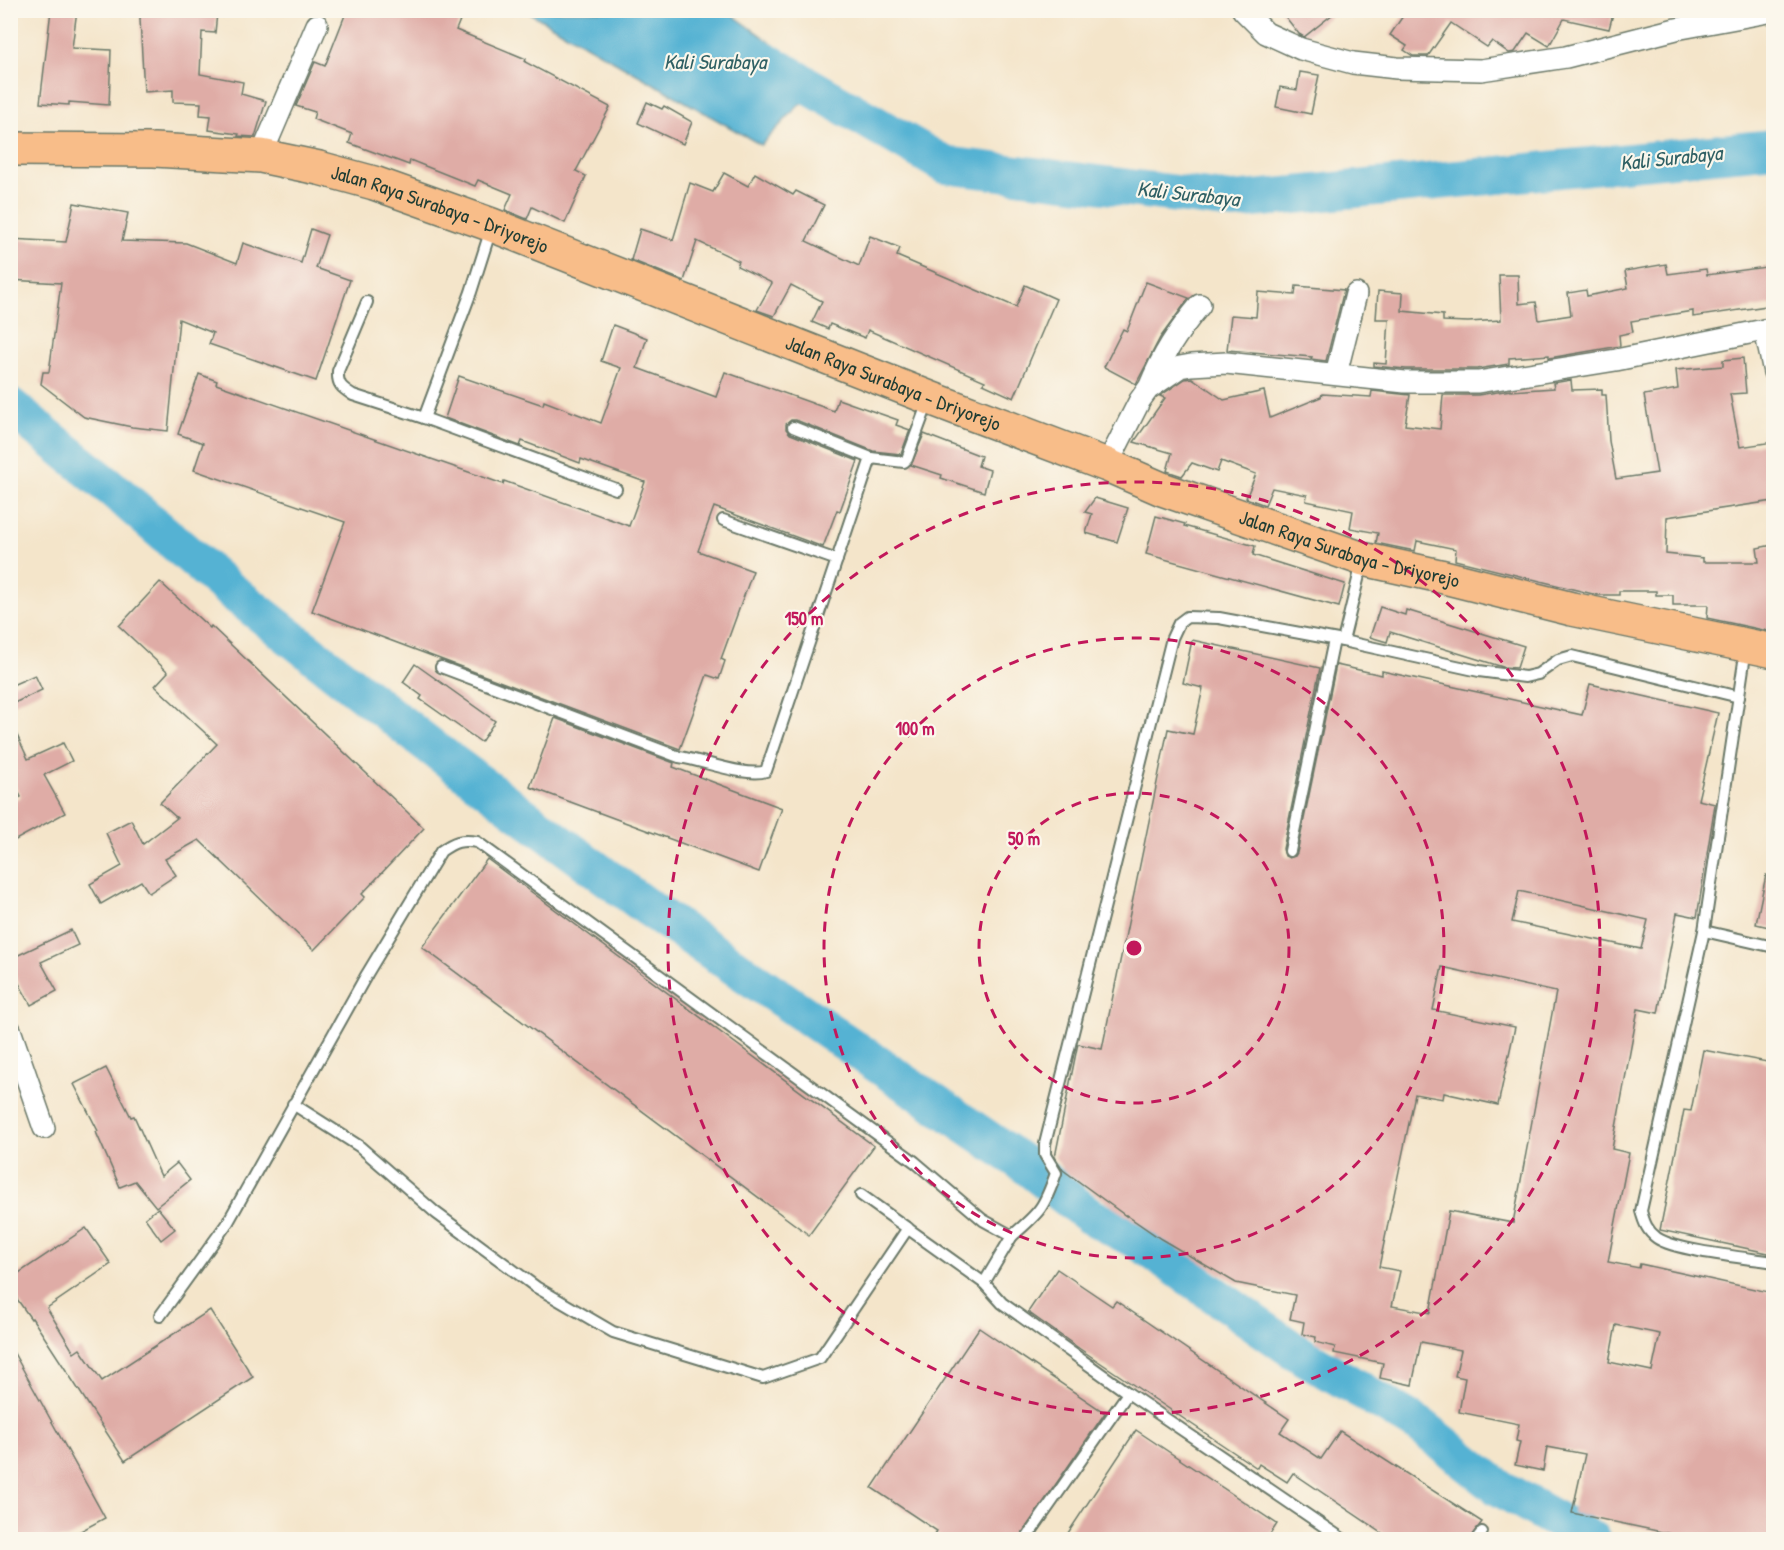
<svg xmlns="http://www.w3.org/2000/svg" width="1784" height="1550" font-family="'Patrick Hand',sans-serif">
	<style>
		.water { fill: #55b2d3; stroke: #3a7884; stroke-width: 1.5 }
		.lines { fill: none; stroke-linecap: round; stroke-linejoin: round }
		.river { stroke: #55b2d3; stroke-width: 38 }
		.building { fill: #dfaca6; fill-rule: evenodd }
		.service-casing { stroke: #6a7868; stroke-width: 14 }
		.minor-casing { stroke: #6a7868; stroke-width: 24 }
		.primary-casing { stroke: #6a7868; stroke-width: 36 }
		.service { stroke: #fff; stroke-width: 10 }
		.minor { stroke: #fff; stroke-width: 21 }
		.primary { stroke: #f8bd89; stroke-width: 33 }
		.ring { fill: none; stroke: #c2185b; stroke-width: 3; stroke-dasharray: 10 8 }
		.labels { text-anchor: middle; stroke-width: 4.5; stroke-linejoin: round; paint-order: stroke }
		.street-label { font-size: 20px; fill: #1f3d34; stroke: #fbf7ec }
		.water-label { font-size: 21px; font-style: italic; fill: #2f6064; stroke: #fbf7ec }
		.centre { fill: #c2185b; stroke: #fbf7ec; stroke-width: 3 }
		.ring-label { font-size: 18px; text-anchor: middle; font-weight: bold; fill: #c2185b; stroke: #fbf7ec; stroke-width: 4.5; stroke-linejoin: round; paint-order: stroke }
	</style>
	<rect width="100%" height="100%" fill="#fbf7ec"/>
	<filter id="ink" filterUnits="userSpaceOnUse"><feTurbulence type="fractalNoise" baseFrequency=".0167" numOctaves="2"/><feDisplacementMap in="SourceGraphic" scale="12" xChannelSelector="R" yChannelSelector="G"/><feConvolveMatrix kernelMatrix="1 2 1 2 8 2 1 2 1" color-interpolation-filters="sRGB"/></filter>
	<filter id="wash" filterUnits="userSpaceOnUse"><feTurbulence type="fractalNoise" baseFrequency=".008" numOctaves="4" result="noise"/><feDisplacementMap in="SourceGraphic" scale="24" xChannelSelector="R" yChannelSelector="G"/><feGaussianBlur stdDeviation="1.35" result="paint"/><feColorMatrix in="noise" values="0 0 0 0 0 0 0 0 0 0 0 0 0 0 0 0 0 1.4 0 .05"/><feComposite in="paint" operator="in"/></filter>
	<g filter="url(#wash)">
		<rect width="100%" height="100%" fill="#f4e5ca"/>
		<path class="water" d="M 526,11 L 727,11 L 823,80 L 761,145 Z"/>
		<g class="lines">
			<g class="river">
				<path d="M 678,10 L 945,165 L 1233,201 L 1774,148"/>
				<path d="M 10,406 L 116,492 L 226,587 L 434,749 L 644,905 L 1024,1164 L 1090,1216 L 1138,1241 L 1293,1350 L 1421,1426 L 1498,1487 L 1592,1540"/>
			</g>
		</g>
		<g id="blocks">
			<g class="building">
				<path d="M 51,10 L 77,10 L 72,48 L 111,50 L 109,105 L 69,102 L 69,105 L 40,103 Z"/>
				<path d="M 141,10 L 189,10 L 217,13 L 215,33 L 202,32 L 200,74 L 243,82 L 241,94 L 266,101 L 255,137 L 238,136 L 239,134 L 209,130 L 211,116 L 200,115 L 201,103 L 173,102 L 173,90 L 144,92 L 140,19 Z"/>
				<path d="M 347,10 L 434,10 L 460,20 L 456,30 L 526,59 L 525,62 L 610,107 L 576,171 L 586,176 L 565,223 L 532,207 L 527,219 L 505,210 L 512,194 L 478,180 L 475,186 L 410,160 L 409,165 L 349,143 L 352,134 L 313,119 L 315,112 L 296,106 L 315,62 L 325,66 Z"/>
				<path d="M 1280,10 L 1338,10 L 1304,37 L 1299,34 Z"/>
				<path d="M 1407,10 L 1614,10 L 1609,29 L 1564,19 L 1549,46 L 1528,33 L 1515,52 L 1509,53 L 1492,41 L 1487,47 L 1451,23 L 1428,56 L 1413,56 L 1404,50 L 1407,46 L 1390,35 Z"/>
				<path d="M 1300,72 L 1319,75 L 1311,114 L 1276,107 L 1280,87 L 1297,90 Z"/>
				<path d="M 647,102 L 662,109 L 664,106 L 692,122 L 683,144 L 638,123 Z"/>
				<path d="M 724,173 L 748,186 L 755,173 L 793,195 L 796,191 L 824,205 L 806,241 L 859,266 L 870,236 L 900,248 L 897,256 L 1016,307 L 1025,285 L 1056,299 L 1014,398 L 983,384 L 985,381 L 868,330 L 865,338 L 830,324 L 828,329 L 812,322 L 822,301 L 791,285 L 774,316 L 757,310 L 772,283 L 737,266 L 739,261 L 697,241 L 684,281 L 631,260 L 640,229 L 673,240 L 690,183 L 713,192 Z"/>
				<path d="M 74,203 L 128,213 L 122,241 L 186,243 L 237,263 L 243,243 L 301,263 L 311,229 L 327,235 L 316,268 L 350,280 L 316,381 L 209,344 L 213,333 L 179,319 L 168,431 L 132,427 L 84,417 L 41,384 L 43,372 L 49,372 L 61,283 L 10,280 L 10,239 L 66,242 Z"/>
				<path d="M 1666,264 L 1668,274 L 1706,269 L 1707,275 L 1773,266 L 1773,305 L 1693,317 L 1693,311 L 1631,321 L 1633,332 L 1619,335 L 1620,346 L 1549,358 L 1549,355 L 1509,358 L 1509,364 L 1477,369 L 1406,369 L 1374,366 L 1374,363 L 1386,364 L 1389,319 L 1376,319 L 1378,291 L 1403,293 L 1402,311 L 1443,315 L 1443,321 L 1468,322 L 1501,320 L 1499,275 L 1518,275 L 1519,304 L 1536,302 L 1539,320 L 1571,315 L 1568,293 L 1586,290 L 1587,296 L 1628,288 L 1625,271 Z"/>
				<path d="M 1146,282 L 1189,298 L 1160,338 L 1136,384 L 1104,367 L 1123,329 L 1127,331 Z"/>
				<path d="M 1296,286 L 1344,290 L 1326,361 L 1311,359 L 1312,357 L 1227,350 L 1231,315 L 1256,317 L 1258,292 L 1295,295 Z"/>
				<path d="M 613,325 L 647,338 L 637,368 L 716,397 L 725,372 L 834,411 L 838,399 L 898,420 L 896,425 L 910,430 L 901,454 L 873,451 L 796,420 L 791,420 L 786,424 L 786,429 L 790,434 L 858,461 L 840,511 L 837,510 L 823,547 L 714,507 L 698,551 L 753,571 L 721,659 L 725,661 L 719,679 L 707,675 L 680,749 L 312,611 L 345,522 L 194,470 L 203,443 L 178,434 L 199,374 L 217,381 L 216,384 L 503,484 L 504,481 L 629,526 L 645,482 L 581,459 L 580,463 L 522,441 L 520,446 L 445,418 L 459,376 L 543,405 L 544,401 L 601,423 L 621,368 L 601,361 Z"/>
				<path d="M 1743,358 L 1746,393 L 1730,394 L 1740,447 L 1773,442 L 1773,501 L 1667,517 L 1666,554 L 1703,558 L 1703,562 L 1759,562 L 1757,548 L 1773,545 L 1773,632 L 1707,618 L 1708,605 L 1673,605 L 1673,595 L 1656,595 L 1656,591 L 1619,591 L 1619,595 L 1597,595 L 1455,560 L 1456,549 L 1417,541 L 1415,551 L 1376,543 L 1378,533 L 1350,528 L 1353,511 L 1306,501 L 1307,495 L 1272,488 L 1265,505 L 1246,498 L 1256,474 L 1221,461 L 1217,472 L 1192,463 L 1182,476 L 1167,471 L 1172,453 L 1134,442 L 1165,398 L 1160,396 L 1185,379 L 1192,378 L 1224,400 L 1264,391 L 1270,418 L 1321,397 L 1322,394 L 1371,397 L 1372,391 L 1410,395 L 1405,425 L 1440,429 L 1443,395 L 1478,395 L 1511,390 L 1511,391 L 1554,388 L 1553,383 L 1571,380 L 1572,390 L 1602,389 L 1602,395 L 1606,395 L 1609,441 L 1616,479 L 1657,473 L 1644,395 L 1678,389 L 1676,370 L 1723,366 L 1723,360 Z"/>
				<path d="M 924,434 L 981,456 L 978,466 L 990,470 L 984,492 L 941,478 L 942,475 L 911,465 Z"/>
				<path d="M 1095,498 L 1128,508 L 1117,542 L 1086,533 L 1092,514 L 1085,512 Z"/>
				<path d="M 1156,516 L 1185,524 L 1184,526 L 1255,546 L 1253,555 L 1345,584 L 1339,607 L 1146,554 Z"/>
				<path d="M 160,582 L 210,628 L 211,626 L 424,828 L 362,894 L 365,897 L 314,950 L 199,840 L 165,859 L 176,875 L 149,893 L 141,881 L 101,904 L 90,884 L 122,866 L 106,833 L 131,820 L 143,844 L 177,818 L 160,803 L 217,744 L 155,686 L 168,672 L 119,626 Z"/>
				<path d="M 1380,607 L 1405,615 L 1406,610 L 1524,646 L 1517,668 L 1503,667 L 1390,632 L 1387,642 L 1370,637 Z"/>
				<path d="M 1192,640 L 1320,668 L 1283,849 L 1285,856 L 1289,858 L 1295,856 L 1297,853 L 1336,665 L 1382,675 L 1382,671 L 1582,715 L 1590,684 L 1718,713 L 1698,800 L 1715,804 L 1697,917 L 1677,913 L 1658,1013 L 1638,1009 L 1612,1149 L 1629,1153 L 1608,1262 L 1639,1268 L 1640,1264 L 1773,1293 L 1773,1539 L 1695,1539 L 1572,1513 L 1585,1454 L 1547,1447 L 1543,1471 L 1515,1465 L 1520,1442 L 1516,1441 L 1519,1424 L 1459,1412 L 1465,1378 L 1455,1376 L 1461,1350 L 1421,1342 L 1412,1385 L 1380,1378 L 1383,1363 L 1334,1353 L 1335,1347 L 1315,1342 L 1316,1337 L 1302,1334 L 1304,1322 L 1290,1319 L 1295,1295 L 1236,1283 L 1161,1239 L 1126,1215 L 1126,1216 L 1063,1170 L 1055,1157 L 1077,1048 L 1078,1044 L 1102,1049 L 1168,729 L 1193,734 L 1203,688 L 1183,683 ZM 1519,891 L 1648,920 L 1641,949 L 1512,922 ZM 1442,967 L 1556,992 L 1513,1223 L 1449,1211 L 1430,1313 L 1392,1306 L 1400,1271 L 1379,1267 L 1415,1094 L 1443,1099 L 1444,1093 L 1498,1105 L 1515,1027 L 1433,1010 ZM 1616,1325 L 1660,1334 L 1652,1371 L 1609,1362 Z"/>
				<path d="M 415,664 L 495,721 L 481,742 L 420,699 L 422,696 L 403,682 Z"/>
				<path d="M 35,675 L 42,690 L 10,705 L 10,686 Z"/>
				<path d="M 555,718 L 674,763 L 673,767 L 782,808 L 759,872 L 530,787 Z"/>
				<path d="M 10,720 L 28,759 L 63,743 L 72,761 L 44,775 L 65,813 L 10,843 L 10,802 L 21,797 L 10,776 Z"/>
				<path d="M 487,859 L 874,1146 L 809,1235 L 422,947 Z"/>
				<path d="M 1766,875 L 1773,875 L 1773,928 L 1756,924 Z"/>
				<path d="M 71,930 L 78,945 L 41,962 L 57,991 L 31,1005 L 10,967 L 10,959 Z"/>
				<path d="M 1703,1050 L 1773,1063 L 1773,1254 L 1660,1230 L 1684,1110 L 1691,1111 Z"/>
				<path d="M 106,1068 L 131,1117 L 134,1116 L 161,1176 L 177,1163 L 190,1180 L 156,1207 L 135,1181 L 120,1187 L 96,1132 L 98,1131 L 74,1084 Z"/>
				<path d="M 158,1208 L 175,1229 L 161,1240 L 145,1218 Z"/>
				<path d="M 86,1228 L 111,1264 L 47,1308 L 74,1353 L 80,1349 L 102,1381 L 210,1310 L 253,1377 L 125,1461 L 32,1318 L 31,1319 L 10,1289 L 10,1279 Z"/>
				<path d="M 1057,1269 L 1112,1306 L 1116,1301 L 1289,1419 L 1280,1432 L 1321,1459 L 1340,1431 L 1482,1522 L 1469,1539 L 1391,1539 L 1293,1473 L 1287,1482 L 1259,1464 L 1257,1468 L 1080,1349 L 1028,1312 Z"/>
				<path d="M 979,1328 L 1105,1413 L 1018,1539 L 944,1539 L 935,1534 L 937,1531 L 872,1488 Z"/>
				<path d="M 10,1346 L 105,1518 L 66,1539 L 10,1539 Z"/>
				<path d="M 1136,1430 L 1277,1524 L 1267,1539 L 1064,1539 Z"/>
			</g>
		</g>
	</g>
	<g filter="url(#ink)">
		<use href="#blocks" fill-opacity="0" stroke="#6a7868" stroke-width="1.5"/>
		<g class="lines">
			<g class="service-casing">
				<g id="service">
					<path d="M 367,302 L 338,371 C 337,385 342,388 353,395 L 424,418 L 616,489"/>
					<path d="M 424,418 L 471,292 L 491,229"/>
					<path d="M 793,427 L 871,458 L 904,462 L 907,459 L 928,402"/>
					<path d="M 723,520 L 837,560"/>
					<path d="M 1343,641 L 1362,563"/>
					<path d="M 1746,648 L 1704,931 L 1641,1211 C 1644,1222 1647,1231 1657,1238 C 1676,1251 1748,1258 1774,1262"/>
					<path d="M 441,667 L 679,757 C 702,760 747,778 766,771 L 871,458"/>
					<path d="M 1290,851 L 1334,640"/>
					<path d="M 1704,931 L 1774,947"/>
					<path d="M 293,1104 L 359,1146 L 436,1213 L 536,1287 L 613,1332 L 763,1378 L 820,1358 L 908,1228"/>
					<path d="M 861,1195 L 984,1283"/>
					<path d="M 1012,1236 L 984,1283 L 1002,1303 L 1128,1393 L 1344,1540"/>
					<path d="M 160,1316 L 228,1222 L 367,974 L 441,851 C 454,842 461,839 477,842 L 915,1162 L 983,1220 L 1012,1236 C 1040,1212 1044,1208 1056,1173 L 1045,1155 L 1045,1144 L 1172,638 L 1179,623 L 1187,617 L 1219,618 L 1343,641 L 1479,671 L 1525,677 L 1538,674 L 1558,660 L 1572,656 L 1739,697"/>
					<path d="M 1025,1540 L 1128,1393"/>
					<path d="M 1476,1540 L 1482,1532"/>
				</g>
			</g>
			<g class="minor-casing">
				<g id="minor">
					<path d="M 1243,10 L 1266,33 L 1301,49 L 1353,63 L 1397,68 L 1481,70 L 1566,57 L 1676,29 L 1774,11"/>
					<path d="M 261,156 L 317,25"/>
					<path d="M 1765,330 L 1774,372"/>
					<path d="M 1336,374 L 1356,294"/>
					<path d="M 1149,388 C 1163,354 1176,334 1200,305"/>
					<path d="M 1107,465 L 1140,400 L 1148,389 L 1180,367 L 1191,365 L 1226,363 L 1405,382 L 1478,382 L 1616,360 L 1774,328"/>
					<path d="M 10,1030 L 44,1128"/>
				</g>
			</g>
			<g class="primary-casing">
				<g id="primary">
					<path id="s1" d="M 10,149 L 154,150 L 261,156 L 319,168 L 374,183 L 492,225 L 930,398 L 1107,465 L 1162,489 L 1363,559 L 1440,576 L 1572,609 L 1774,651"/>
				</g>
			</g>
			<use href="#service" class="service"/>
			<use href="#minor" class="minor"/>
			<use href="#primary" class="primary"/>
		</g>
	</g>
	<g class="ring">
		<circle cx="1134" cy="948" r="155"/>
		<circle cx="1134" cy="948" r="310"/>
		<circle cx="1134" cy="948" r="466"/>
	</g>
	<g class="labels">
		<g class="street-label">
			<text dy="7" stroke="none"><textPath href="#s1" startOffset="438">Jalan Raya Surabaya - Driyorejo</textPath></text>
			<text dy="7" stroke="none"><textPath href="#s1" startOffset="924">Jalan Raya Surabaya - Driyorejo</textPath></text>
			<text dy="7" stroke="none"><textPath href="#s1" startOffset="1410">Jalan Raya Surabaya - Driyorejo</textPath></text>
		</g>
		<g class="water-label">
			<text x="715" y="69">Kali Surabaya</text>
			<text transform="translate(1671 158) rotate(-6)" y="7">Kali Surabaya</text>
			<text transform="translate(1188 194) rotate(6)" y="7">Kali Surabaya</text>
		</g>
	</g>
	<circle cx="1134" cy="948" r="9" class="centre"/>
	<g class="ring-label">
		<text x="804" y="625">150 m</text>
		<text x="915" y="735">100 m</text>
		<text x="1024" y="845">50 m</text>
	</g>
	<rect width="1784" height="1550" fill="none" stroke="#fbf7ec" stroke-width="36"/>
</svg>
